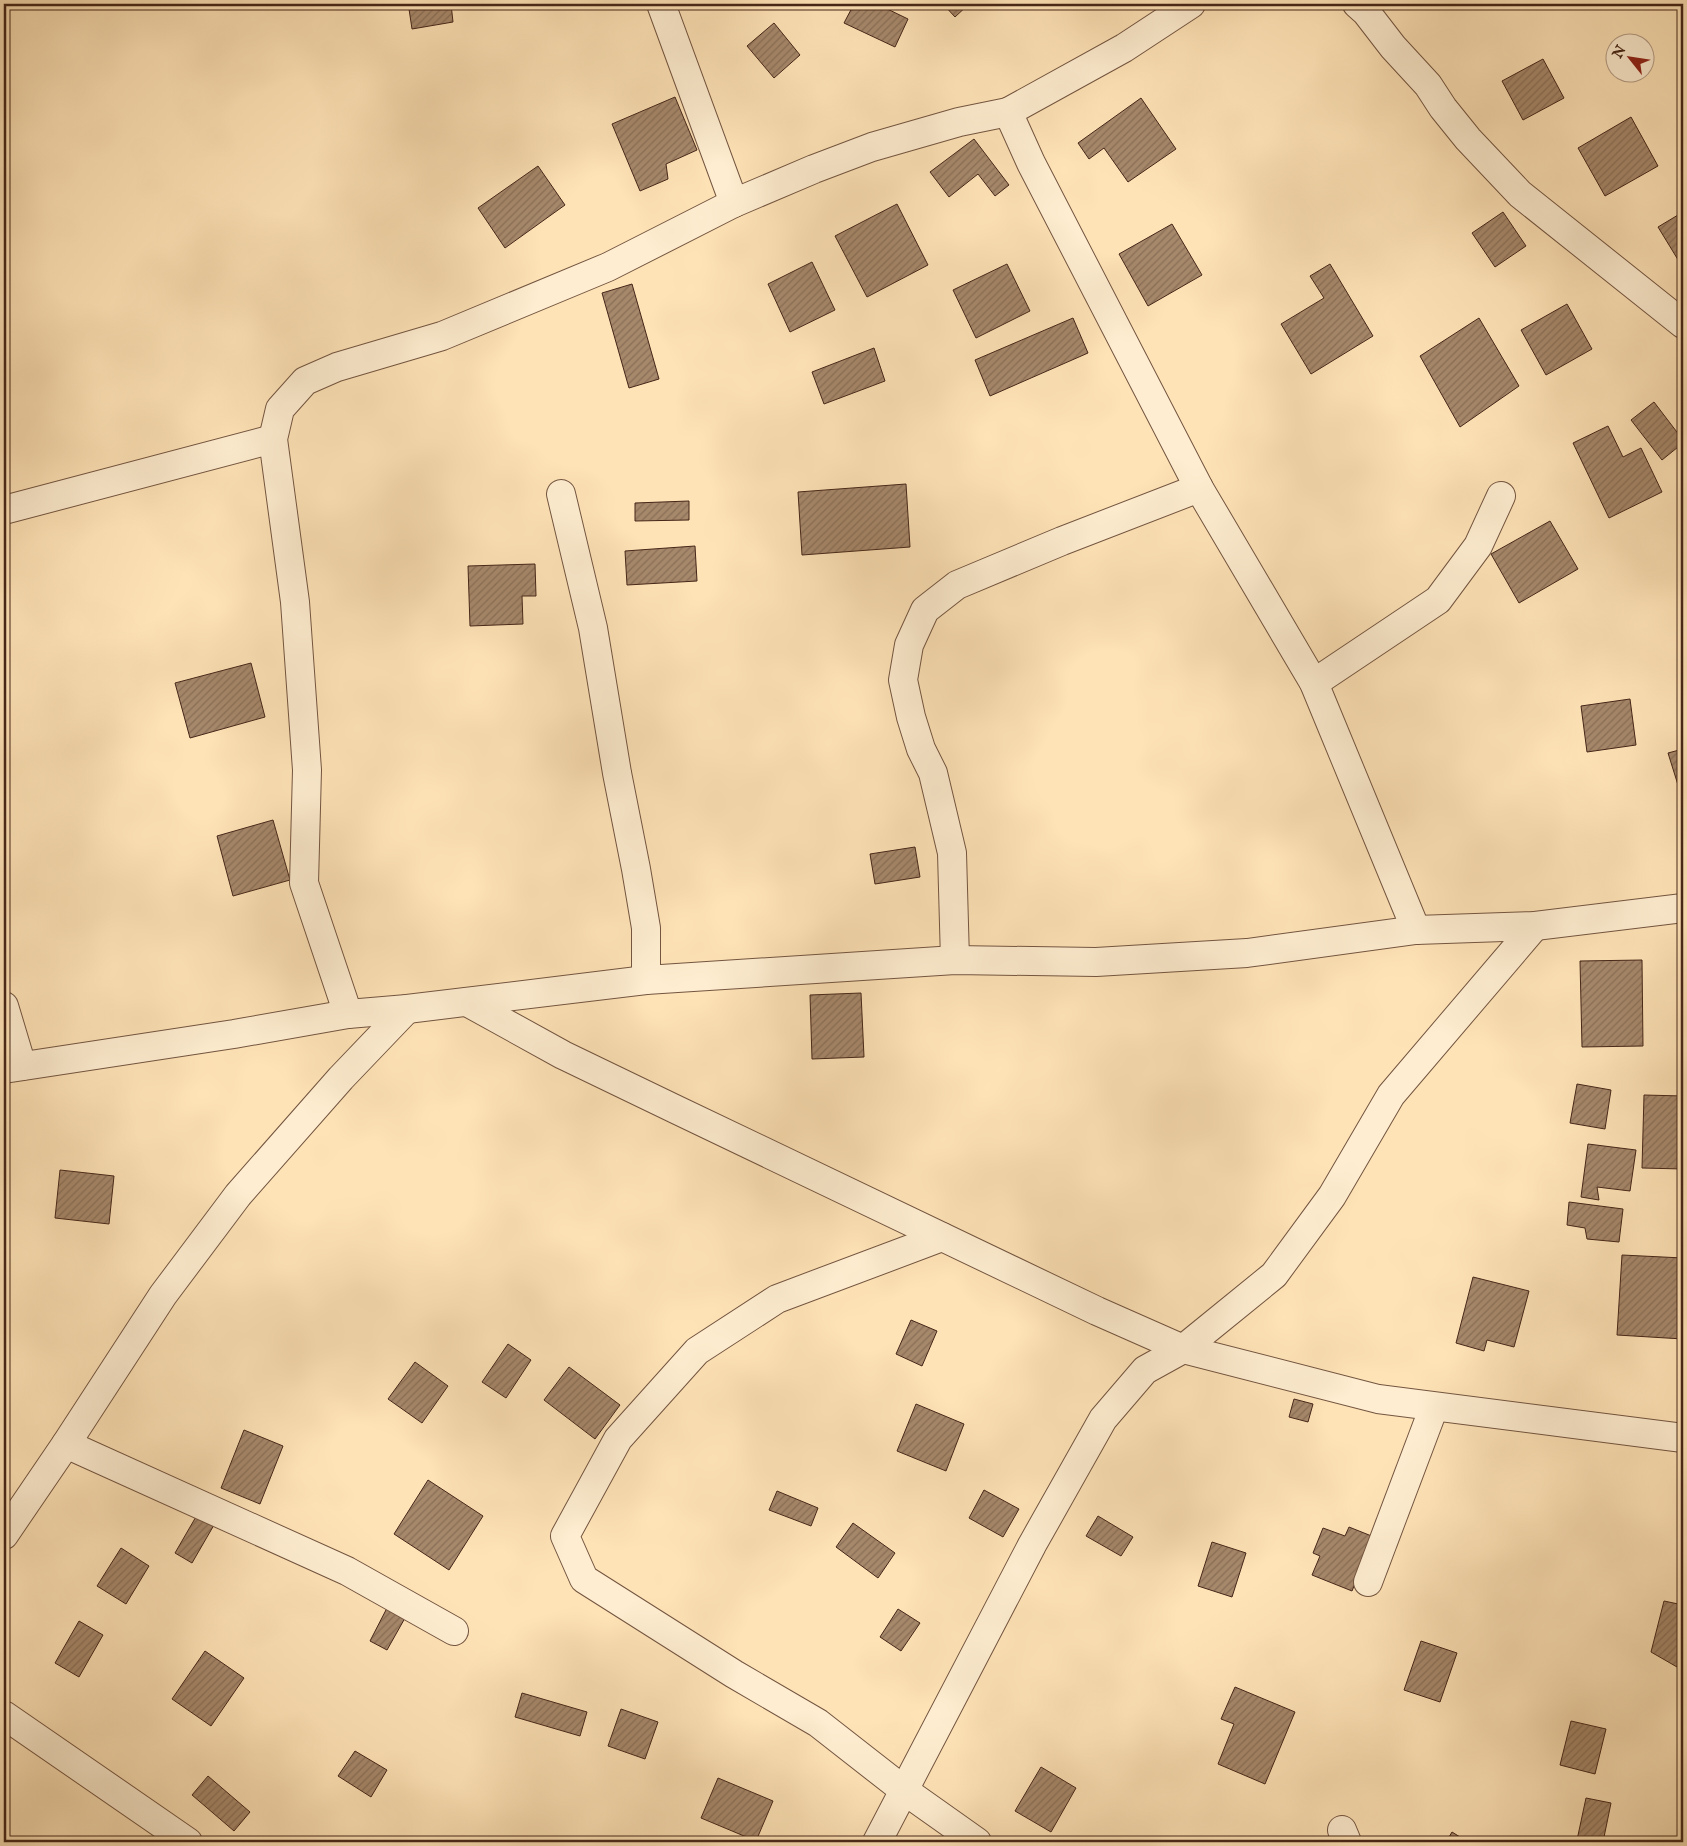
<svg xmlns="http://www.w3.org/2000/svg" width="1687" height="1846" font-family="'IM FELL English',serif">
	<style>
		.building { fill: url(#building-hatch); stroke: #462618 }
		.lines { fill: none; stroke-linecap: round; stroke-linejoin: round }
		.minor-casing { stroke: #745540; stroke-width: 30 }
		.minor { stroke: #feedd0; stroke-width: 28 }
	</style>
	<defs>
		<pattern id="building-hatch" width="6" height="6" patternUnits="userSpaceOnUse" patternTransform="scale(1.25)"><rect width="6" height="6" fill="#a6886b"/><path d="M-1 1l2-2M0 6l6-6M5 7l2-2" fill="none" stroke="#896f57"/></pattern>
	</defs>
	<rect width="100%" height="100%" fill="#fee3b7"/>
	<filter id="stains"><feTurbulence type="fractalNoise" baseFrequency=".004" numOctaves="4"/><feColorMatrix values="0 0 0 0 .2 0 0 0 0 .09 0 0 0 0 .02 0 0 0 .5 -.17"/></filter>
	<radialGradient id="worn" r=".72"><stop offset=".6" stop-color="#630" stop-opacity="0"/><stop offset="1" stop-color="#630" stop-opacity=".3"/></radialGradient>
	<g class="building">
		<path d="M 451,4 L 453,22 L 412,29 L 409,9 Z"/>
		<path d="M 854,4 L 877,4 L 908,19 L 895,47 L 844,23 Z"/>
		<path d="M 943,4 L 969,4 L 955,17 Z"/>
		<path d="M 774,23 L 800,55 L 774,78 L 747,46 Z"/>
		<path d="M 1543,59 L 1564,98 L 1523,120 L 1502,81 Z"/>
		<path d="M 675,97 L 697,150 L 666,164 L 668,179 L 640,191 L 612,124 Z"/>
		<path d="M 1141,98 L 1176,149 L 1128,182 L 1104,148 L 1089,159 L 1078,143 Z"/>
		<path d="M 1631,117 L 1658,166 L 1605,196 L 1578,148 Z"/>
		<path d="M 974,139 L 1009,185 L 995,196 L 978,174 L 949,197 L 930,172 Z"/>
		<path d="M 538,166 L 565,205 L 505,248 L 478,208 Z"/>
		<path d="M 897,204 L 928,265 L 867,297 L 835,236 Z"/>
		<path d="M 1503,212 L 1526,246 L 1495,267 L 1472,233 Z"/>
		<path d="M 1683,212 L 1683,261 L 1680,263 L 1658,227 Z"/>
		<path d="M 1172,224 L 1202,275 L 1148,306 L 1119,254 Z"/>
		<path d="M 812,262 L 835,310 L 790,332 L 768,284 Z"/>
		<path d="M 1007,264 L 1030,311 L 976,338 L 953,290 Z"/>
		<path d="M 1330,264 L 1373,336 L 1311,374 L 1281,324 L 1324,298 L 1310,276 Z"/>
		<path d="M 632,284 L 659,379 L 629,388 L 602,293 Z"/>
		<path d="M 1567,304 L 1592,349 L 1546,375 L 1521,330 Z"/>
		<path d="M 1073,318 L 1088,353 L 990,396 L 975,360 Z"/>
		<path d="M 1479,318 L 1519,386 L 1460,427 L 1420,356 Z"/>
		<path d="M 874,348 L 885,381 L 824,404 L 812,372 Z"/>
		<path d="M 1654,402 L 1683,440 L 1683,443 L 1662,460 L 1631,420 Z"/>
		<path d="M 1608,426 L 1623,457 L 1641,448 L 1662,492 L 1609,518 L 1573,443 Z"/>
		<path d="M 906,484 L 910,547 L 802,555 L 798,492 Z"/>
		<path d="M 689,501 L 689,520 L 635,521 L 635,503 Z"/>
		<path d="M 1550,521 L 1578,569 L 1519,603 L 1491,554 Z"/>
		<path d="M 695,546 L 697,581 L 627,585 L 625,551 Z"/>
		<path d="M 535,564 L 536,596 L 522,596 L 523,624 L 470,626 L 468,566 Z"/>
		<path d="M 251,663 L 265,717 L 190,738 L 175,683 Z"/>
		<path d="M 1630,699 L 1636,745 L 1587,752 L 1581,706 Z"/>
		<path d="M 1683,749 L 1683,783 L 1678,785 L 1668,753 Z"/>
		<path d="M 273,820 L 290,880 L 233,896 L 217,836 Z"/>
		<path d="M 915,847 L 920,877 L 875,884 L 870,854 Z"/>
		<path d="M 1642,960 L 1643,1046 L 1582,1047 L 1580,961 Z"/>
		<path d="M 861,993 L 864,1057 L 812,1059 L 810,995 Z"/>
		<path d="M 1577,1084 L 1611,1090 L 1605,1129 L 1570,1123 Z"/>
		<path d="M 1644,1095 L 1683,1096 L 1683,1169 L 1642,1168 Z"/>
		<path d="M 1588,1144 L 1636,1150 L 1630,1191 L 1597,1187 L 1599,1200 L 1581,1197 Z"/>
		<path d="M 60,1170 L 114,1176 L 109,1224 L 55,1218 Z"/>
		<path d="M 1569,1202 L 1623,1209 L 1619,1242 L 1587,1239 L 1585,1228 L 1567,1225 Z"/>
		<path d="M 1622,1255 L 1683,1258 L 1683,1339 L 1617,1335 Z"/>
		<path d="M 1473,1277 L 1529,1291 L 1514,1347 L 1487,1340 L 1484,1351 L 1456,1343 Z"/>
		<path d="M 911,1320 L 937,1331 L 922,1366 L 896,1354 Z"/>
		<path d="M 508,1344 L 531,1360 L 506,1398 L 482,1382 Z"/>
		<path d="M 415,1362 L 448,1386 L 422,1423 L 388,1399 Z"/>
		<path d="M 569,1367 L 620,1405 L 595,1439 L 544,1400 Z"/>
		<path d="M 1294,1399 L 1313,1404 L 1308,1422 L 1289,1417 Z"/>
		<path d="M 916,1404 L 964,1424 L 946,1471 L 897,1451 Z"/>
		<path d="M 244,1430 L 283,1446 L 260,1504 L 221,1488 Z"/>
		<path d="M 428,1480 L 483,1516 L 449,1570 L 394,1534 Z"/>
		<path d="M 984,1490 L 1019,1509 L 1003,1537 L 969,1518 Z"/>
		<path d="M 777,1491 L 818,1508 L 811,1526 L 769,1510 Z"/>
		<path d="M 197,1515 L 214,1525 L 192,1563 L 175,1553 Z"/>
		<path d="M 1098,1516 L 1133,1537 L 1121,1556 L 1086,1536 Z"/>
		<path d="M 853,1523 L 895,1553 L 878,1578 L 836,1547 Z"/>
		<path d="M 1349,1527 L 1374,1537 L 1352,1591 L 1312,1575 L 1320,1556 L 1313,1553 L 1323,1528 L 1345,1536 Z"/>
		<path d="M 1212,1542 L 1246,1553 L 1232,1597 L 1198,1586 Z"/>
		<path d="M 121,1548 L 149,1566 L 126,1604 L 97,1586 Z"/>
		<path d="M 1664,1601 L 1683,1605 L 1683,1639 L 1677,1667 L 1651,1652 Z"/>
		<path d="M 387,1608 L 405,1618 L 387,1650 L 370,1641 Z"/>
		<path d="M 898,1609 L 920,1623 L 901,1651 L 880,1637 Z"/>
		<path d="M 79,1621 L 103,1635 L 79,1677 L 55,1663 Z"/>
		<path d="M 1421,1641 L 1457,1653 L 1440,1702 L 1404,1690 Z"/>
		<path d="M 205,1651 L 244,1678 L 211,1726 L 172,1699 Z"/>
		<path d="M 1235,1687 L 1295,1712 L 1265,1784 L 1218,1764 L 1234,1724 L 1221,1719 Z"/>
		<path d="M 522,1693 L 587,1712 L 580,1736 L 515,1717 Z"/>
		<path d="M 621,1709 L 658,1722 L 645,1759 L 608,1746 Z"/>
		<path d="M 1571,1721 L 1606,1729 L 1595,1774 L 1560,1765 Z"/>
		<path d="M 355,1751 L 387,1770 L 371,1797 L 338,1776 Z"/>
		<path d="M 1041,1767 L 1076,1788 L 1051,1832 L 1015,1811 Z"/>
		<path d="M 208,1776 L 250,1812 L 234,1831 L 192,1795 Z"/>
		<path d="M 718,1778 L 773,1801 L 756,1841 L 701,1818 Z"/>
		<path d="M 1586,1798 L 1611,1803 L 1603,1842 L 1577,1840 Z"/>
		<path d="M 1452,1832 L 1468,1842 L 1446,1842 Z"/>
	</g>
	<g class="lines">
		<g class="minor-casing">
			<g id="minor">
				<path d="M 661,4 L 734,203"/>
				<path d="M 1357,4 L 1366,12 L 1393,47 L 1428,85 L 1443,108 L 1468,139 L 1520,194 L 1683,324"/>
				<path d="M 1008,112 L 1124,48 L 1191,4"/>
				<path d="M 561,494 L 593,628 L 617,773 L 636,869 L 646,928 L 646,980"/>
				<path d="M 4,510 L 273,439"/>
				<path d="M 1314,683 L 1438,600 L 1478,546 L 1501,496"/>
				<path d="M 955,960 L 952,853 L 933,773 L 921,749 L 911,717 L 903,680 L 909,645 L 925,610 L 957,585 L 1062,541 L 1199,488"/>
				<path d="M 467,1002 L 563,1055 L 675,1109 L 1097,1311 L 1183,1349 L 1378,1399 L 1683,1438"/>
				<path d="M 4,1006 L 22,1066"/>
				<path d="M 348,1014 L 304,883 L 307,770 L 295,602 L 273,439 L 280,409 L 305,381 L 337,367 L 442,336 L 608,267 L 734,203 L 814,169 L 872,147 L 959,122 L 1008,112 L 1031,163 L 1199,488 L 1314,683 L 1416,930"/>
				<path d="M 4,1069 L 234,1034 L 348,1014 L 407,1009 L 646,980 L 955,960 L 1096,962 L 1247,953 L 1416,930 L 1535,926 L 1683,908"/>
				<path d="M 942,1237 L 777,1299 L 697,1351 L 618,1439 L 565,1536 L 584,1579 L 734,1674 L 818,1723 L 905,1791 L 977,1842"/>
				<path d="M 66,1444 L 347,1571 L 454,1631"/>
				<path d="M 4,1535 L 66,1444 L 163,1295 L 238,1195 L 341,1078 L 407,1009"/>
				<path d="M 1368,1582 L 1434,1407"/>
				<path d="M 4,1715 L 188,1842"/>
				<path d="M 1342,1830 L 1347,1842"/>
				<path d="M 877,1842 L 1032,1545 L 1103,1419 L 1145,1370 L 1183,1349 L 1274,1275 L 1332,1196 L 1391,1095 L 1535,926"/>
			</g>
		</g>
		<use href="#minor" class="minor"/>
	</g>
	<rect width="1687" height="1846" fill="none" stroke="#fee3b7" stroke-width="20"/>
	<rect x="5" y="5" width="1677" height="1836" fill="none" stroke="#462618" stroke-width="2.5"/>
	<rect x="10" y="10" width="1667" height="1826" fill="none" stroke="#462618"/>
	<g transform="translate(1630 58) rotate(300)"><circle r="24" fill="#feedd0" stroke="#b49d86"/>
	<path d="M0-4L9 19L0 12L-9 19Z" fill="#8f2418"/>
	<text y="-8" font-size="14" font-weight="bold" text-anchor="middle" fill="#462618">N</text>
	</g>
	<rect width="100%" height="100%" filter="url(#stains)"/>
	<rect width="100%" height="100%" fill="url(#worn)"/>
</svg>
